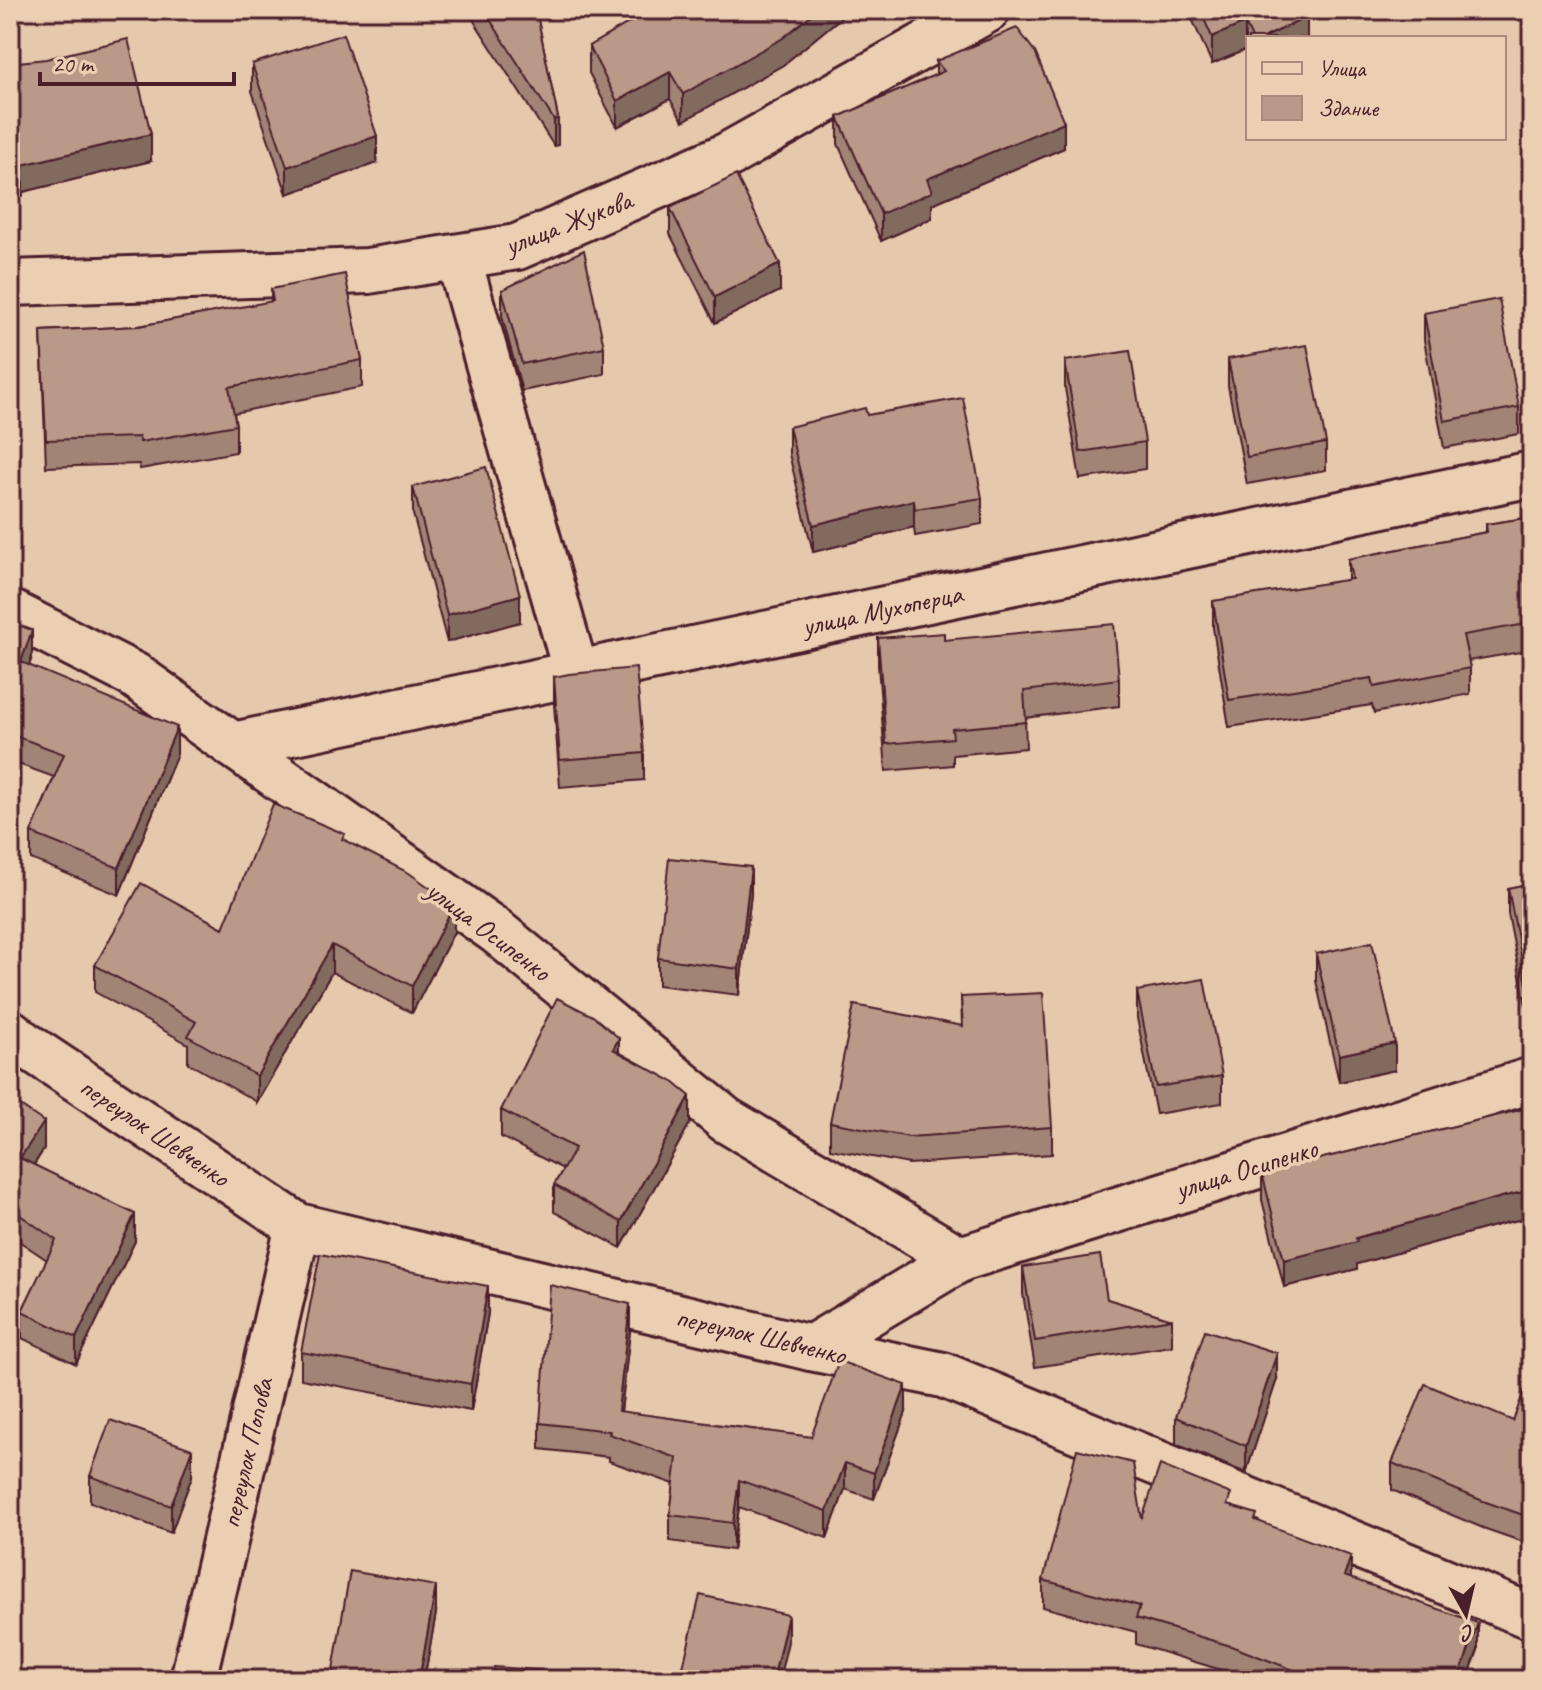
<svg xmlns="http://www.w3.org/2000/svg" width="1542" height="1690" font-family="Caveat,sans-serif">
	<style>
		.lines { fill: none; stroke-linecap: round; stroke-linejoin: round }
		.minor-casing { stroke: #4a1f2b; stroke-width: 50 }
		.minor { stroke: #eccfb2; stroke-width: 44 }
		.wall { fill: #a18475; stroke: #4a1f2b; stroke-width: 2 }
		.shaded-wall { fill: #836b5f; stroke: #4a1f2b; stroke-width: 2 }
		.building { fill: #b98; stroke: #4a1f2b; stroke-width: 2 }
		.labels { text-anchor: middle; stroke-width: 7; stroke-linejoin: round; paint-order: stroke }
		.street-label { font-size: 28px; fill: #4a1f2b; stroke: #eccfb2 }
	</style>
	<rect width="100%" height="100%" fill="#e6c8ad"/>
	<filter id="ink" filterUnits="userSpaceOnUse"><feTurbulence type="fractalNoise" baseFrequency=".0125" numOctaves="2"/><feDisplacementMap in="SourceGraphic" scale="16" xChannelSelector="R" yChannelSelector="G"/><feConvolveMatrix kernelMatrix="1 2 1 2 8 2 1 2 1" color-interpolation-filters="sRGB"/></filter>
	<g filter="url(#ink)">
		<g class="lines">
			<g class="minor-casing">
				<g id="minor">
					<path d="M 458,257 L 576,673"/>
					<path d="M 10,283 L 368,271 L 517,247 L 726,156 L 987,10"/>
					<path d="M 10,612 L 134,675 L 496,931 L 726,1120 L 960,1259"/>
					<path d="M 233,745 L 1532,474"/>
					<path d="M 10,1032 L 23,1043 L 298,1226 L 811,1348 L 943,1375 L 1532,1617"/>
					<path d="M 811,1348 L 960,1259 L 1532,1080"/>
					<path d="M 193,1680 L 298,1226"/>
				</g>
			</g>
			<use href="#minor" class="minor"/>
		</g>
		<g class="wall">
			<path d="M 467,10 L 536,10 L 558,118 L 558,145 L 554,146 Z"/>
			<path d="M 651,10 L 850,10 L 783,65 L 683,121 L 670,99 L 617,127 L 589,73 L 589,46 Z"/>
			<path d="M 1188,10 L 1304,10 L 1307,38 L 1248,38 L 1248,56 L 1245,50 L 1212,64 Z"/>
			<path d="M 936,61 L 1064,148 L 932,204 L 932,218 L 881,241 L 838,144 L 838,117 L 936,75 Z"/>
			<path d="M 10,63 L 151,161 L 23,192 L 23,196 L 10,198 Z"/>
			<path d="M 252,64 L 377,163 L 287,194 L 252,91 Z"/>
			<path d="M 670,208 L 780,291 L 715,323 L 670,234 Z"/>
			<path d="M 271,289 L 362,360 L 362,387 L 234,413 L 236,425 L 236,452 L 140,469 L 139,464 L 46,467 L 41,331 L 139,326 L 271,302 Z"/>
			<path d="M 502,290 L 604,347 L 604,374 L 522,391 L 502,316 Z"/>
			<path d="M 1424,313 L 1519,407 L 1519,434 L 1444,448 L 1424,340 Z"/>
			<path d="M 1228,359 L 1326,443 L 1326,470 L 1247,484 L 1228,386 Z"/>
			<path d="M 1065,361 L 1145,442 L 1145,469 L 1080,479 L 1065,388 Z"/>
			<path d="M 867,415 L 982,498 L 982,524 L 915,536 L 914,527 L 813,552 L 789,454 L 789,427 Z"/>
			<path d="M 413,487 L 520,622 L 447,642 L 413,514 Z"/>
			<path d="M 1532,517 L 1532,650 L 1468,661 L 1470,668 L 1470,694 L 1374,713 L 1372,705 L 1229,727 L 1213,628 L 1213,601 L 1348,580 L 1348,559 L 1486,532 L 1486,524 Z"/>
			<path d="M 10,622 L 32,657 L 29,665 L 177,754 L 119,895 L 31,859 L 31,833 L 54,777 L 10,761 Z"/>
			<path d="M 878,638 L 944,640 L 1119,679 L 1119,706 L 1025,718 L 1026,748 L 953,755 L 953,765 L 886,771 L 878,665 Z"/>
			<path d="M 554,677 L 644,753 L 644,780 L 560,787 L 554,704 Z"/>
			<path d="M 345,840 L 454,932 L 412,1013 L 332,972 L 257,1102 L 188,1063 L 188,1044 L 95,992 L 95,965 L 223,928 Z"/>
			<path d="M 1532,883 L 1532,1016 L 1528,1017 L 1508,914 L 1508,888 Z"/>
			<path d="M 751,894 L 739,995 L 658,985 L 658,958 Z"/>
			<path d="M 1316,954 L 1395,1070 L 1339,1082 L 1316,981 Z"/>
			<path d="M 1137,991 L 1222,1076 L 1222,1103 L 1156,1114 L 1137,1018 Z"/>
			<path d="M 961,997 L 1052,1127 L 1052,1154 L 909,1164 L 830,1149 L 830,1122 L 962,1026 Z"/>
			<path d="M 619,1052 L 690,1123 L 621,1248 L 554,1212 L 554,1185 L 563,1169 L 501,1137 L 501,1110 Z"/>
			<path d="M 10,1099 L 44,1149 L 34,1165 L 135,1241 L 76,1364 L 22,1338 L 22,1311 L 47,1260 L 10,1235 Z"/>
			<path d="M 1532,1107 L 1532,1217 L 1505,1223 L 1357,1264 L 1357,1269 L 1284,1287 L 1262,1200 L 1262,1173 Z"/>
			<path d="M 1023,1267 L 1107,1299 L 1172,1319 L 1172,1346 L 1035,1367 L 1023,1294 Z"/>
			<path d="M 488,1313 L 471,1411 L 301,1379 L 301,1352 Z"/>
			<path d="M 630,1331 L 621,1412 L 811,1437 L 906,1412 L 874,1499 L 845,1489 L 827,1538 L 739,1507 L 733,1550 L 670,1541 L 670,1515 L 674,1484 L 609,1461 L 609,1457 L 540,1449 L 540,1423 Z"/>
			<path d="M 1277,1379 L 1246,1473 L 1176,1444 L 1176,1417 Z"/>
			<path d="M 1532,1394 L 1532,1545 L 1483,1528 L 1392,1490 L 1392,1463 L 1513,1421 Z"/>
			<path d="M 90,1476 L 192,1476 L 171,1533 L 90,1502 Z"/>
			<path d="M 1231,1506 L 1257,1520 L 1351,1579 L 1478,1650 L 1467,1680 L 1249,1680 L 1231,1673 L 1136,1644 L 1136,1632 L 1043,1607 L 1043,1580 L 1142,1519 Z"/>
			<path d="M 436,1613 L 424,1680 L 332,1680 L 332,1676 Z"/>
		</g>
		<g class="shaded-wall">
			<path d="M 817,10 L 850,10 L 783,65 L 683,121 L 683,94 Z"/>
			<path d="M 880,10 L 888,10 L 880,17 Z"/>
			<path d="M 1307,17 L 1307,38 L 1263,38 Z"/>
			<path d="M 1245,23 L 1245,50 L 1212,64 L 1212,37 Z"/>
			<path d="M 670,72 L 670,99 L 617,127 L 617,101 Z"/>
			<path d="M 558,118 L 558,145 L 554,146 L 554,120 Z"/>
			<path d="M 1064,122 L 1064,148 L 932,204 L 932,218 L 881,241 L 881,214 L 927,179 Z"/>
			<path d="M 151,134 L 151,161 L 23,192 L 22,165 Z"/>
			<path d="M 377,136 L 377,163 L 287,194 L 287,167 Z"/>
			<path d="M 780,264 L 780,291 L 715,323 L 715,297 Z"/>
			<path d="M 914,500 L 914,527 L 813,552 L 813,525 Z"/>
			<path d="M 520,595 L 520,622 L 447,642 L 447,615 Z"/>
			<path d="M 32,630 L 32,657 L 21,689 L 21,662 Z"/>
			<path d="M 177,727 L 177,754 L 119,895 L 119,868 Z"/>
			<path d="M 751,867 L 751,894 L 739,995 L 739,969 Z"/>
			<path d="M 454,905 L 454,932 L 412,1013 L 412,986 Z"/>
			<path d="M 332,945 L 332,972 L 257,1102 L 257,1076 Z"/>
			<path d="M 619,1038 L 619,1064 L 613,1049 Z"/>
			<path d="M 1395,1043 L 1395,1070 L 1339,1082 L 1339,1055 Z"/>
			<path d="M 690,1096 L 690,1123 L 621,1248 L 621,1222 Z"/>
			<path d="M 44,1122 L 44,1149 L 20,1185 L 20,1158 Z"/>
			<path d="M 1532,1190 L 1532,1217 L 1505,1223 L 1357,1264 L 1357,1269 L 1284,1287 L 1284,1260 L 1356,1238 L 1505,1196 Z"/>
			<path d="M 135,1214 L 135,1241 L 76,1364 L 76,1338 Z"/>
			<path d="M 488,1286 L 488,1313 L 471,1411 L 471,1384 Z"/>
			<path d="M 630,1304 L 630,1331 L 618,1438 L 618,1411 Z"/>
			<path d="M 1277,1353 L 1277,1379 L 1246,1473 L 1246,1446 Z"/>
			<path d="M 906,1385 L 906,1412 L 874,1499 L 874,1473 Z"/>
			<path d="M 192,1449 L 192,1476 L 171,1533 L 171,1506 Z"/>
			<path d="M 845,1463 L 845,1489 L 827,1538 L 827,1511 Z"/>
			<path d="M 739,1480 L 739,1507 L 733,1550 L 733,1523 Z"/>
			<path d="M 1351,1556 L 1351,1582 L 1344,1576 Z"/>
			<path d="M 436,1586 L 436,1613 L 424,1680 L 419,1680 Z"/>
			<path d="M 788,1615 L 788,1642 L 779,1680 L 773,1680 Z"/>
			<path d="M 1478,1623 L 1478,1650 L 1467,1680 L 1458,1680 Z"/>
		</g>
		<g class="building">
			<path d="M 484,10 L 536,10 L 558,118 L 554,120 Z"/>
			<path d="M 651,10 L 817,10 L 783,38 L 683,94 L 670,72 L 617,101 L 589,46 Z"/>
			<path d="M 1200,10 L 1304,10 L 1307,17 L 1263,38 L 1252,38 L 1245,23 L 1212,37 Z"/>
			<path d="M 1017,28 L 1035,52 L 1064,122 L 927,179 L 932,192 L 881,214 L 838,117 L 944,71 L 936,61 Z"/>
			<path d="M 343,34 L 377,136 L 287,167 L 252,64 Z"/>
			<path d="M 128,39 L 151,134 L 22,165 L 23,169 L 10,171 L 10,63 L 46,59 Z"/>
			<path d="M 736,175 L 780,264 L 715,297 L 670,208 Z"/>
			<path d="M 584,250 L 604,347 L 522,364 L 502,290 Z"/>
			<path d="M 345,274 L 362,360 L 229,387 L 236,425 L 140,442 L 139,437 L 46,440 L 41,331 L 139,326 L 273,301 L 271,289 Z"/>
			<path d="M 1499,299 L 1519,407 L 1444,421 L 1424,313 Z"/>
			<path d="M 1307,345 L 1326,443 L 1247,457 L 1228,359 Z"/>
			<path d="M 1130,351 L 1145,442 L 1080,452 L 1065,361 Z"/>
			<path d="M 963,398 L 982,498 L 915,509 L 914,500 L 813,525 L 789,427 L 865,408 L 867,415 Z"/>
			<path d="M 486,467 L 520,595 L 447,615 L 413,487 Z"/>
			<path d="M 1532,517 L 1532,623 L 1463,635 L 1470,668 L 1374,687 L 1372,678 L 1229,700 L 1213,601 L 1352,579 L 1348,559 L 1487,532 L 1486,524 Z"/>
			<path d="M 10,622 L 32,630 L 21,662 L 177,727 L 119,868 L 31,833 L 64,754 L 10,734 Z"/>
			<path d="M 1114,624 L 1119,679 L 1024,691 L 1026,722 L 952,729 L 953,738 L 886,744 L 878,638 L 944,633 L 944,640 Z"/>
			<path d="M 636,668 L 644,753 L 560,760 L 554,677 L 569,674 Z"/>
			<path d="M 273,804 L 345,834 L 342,839 L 409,873 L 454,905 L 412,986 L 332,945 L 257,1076 L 188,1036 L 196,1022 L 95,965 L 141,883 L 223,928 Z"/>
			<path d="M 669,858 L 751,867 L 739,969 L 658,958 Z"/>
			<path d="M 1532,883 L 1532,989 L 1528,990 L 1508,888 Z"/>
			<path d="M 1372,942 L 1395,1043 L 1339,1055 L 1316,954 Z"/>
			<path d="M 1204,979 L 1222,1076 L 1156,1087 L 1137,991 Z"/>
			<path d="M 1043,993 L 1052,1127 L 909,1137 L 830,1122 L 854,1005 L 963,1026 L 961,997 Z"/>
			<path d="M 557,998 L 593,1016 L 619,1038 L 613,1049 L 672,1081 L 690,1096 L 621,1222 L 554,1185 L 575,1148 L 501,1110 Z"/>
			<path d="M 10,1099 L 44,1122 L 20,1158 L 135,1214 L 76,1338 L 22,1311 L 56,1240 L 10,1208 Z"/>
			<path d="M 1532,1107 L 1532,1190 L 1505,1196 L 1356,1238 L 1357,1242 L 1284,1260 L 1262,1173 Z"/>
			<path d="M 320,1254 L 488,1286 L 471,1384 L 301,1352 Z"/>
			<path d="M 1100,1255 L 1107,1299 L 1172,1319 L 1035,1341 L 1023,1267 Z"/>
			<path d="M 550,1285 L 630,1304 L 618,1411 L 811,1437 L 839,1361 L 906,1385 L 874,1473 L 845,1463 L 827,1511 L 739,1480 L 733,1523 L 670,1515 L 677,1458 L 609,1434 L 610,1431 L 540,1423 Z"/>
			<path d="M 1205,1330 L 1277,1353 L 1246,1446 L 1176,1417 Z"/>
			<path d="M 1425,1384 L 1513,1421 L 1524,1391 L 1532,1394 L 1532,1518 L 1483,1501 L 1392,1463 Z"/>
			<path d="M 110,1420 L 192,1449 L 171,1506 L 90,1476 Z"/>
			<path d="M 1077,1449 L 1133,1463 L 1142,1519 L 1160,1465 L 1231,1494 L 1227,1505 L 1257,1514 L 1255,1520 L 1351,1556 L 1344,1576 L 1478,1623 L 1458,1680 L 1320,1680 L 1231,1646 L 1136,1618 L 1140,1606 L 1043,1580 Z"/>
			<path d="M 350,1571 L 436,1586 L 419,1680 L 356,1680 L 332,1676 Z"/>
			<path d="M 700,1595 L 788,1615 L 773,1680 L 680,1680 Z"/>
			<path d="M 494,1667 L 671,1680 L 492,1680 Z"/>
		</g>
	</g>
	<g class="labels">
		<g class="street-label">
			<text transform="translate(568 222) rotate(-21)" y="10">улица Жукова</text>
			<text transform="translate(882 609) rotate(-12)" y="10">улица Мухоперца</text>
			<text transform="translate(489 930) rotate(37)" y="10">улица Осипенко</text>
			<text transform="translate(155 1131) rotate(34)" y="10">переулок Шевченко</text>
			<text transform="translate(1246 1168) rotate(-17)" y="10">улица Осипенко</text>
			<text transform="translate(761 1335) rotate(13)" y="10">переулок Шевченко</text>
			<text transform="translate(246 1453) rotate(-77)" y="10">переулок Попова</text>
		</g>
	</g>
	<rect width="1542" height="1690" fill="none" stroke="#eccfb2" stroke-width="40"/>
	<rect x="20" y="20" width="1502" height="1650" fill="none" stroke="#4a1f2b" stroke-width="3" filter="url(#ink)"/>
	<rect x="1246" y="36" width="260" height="104" fill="#eccfb2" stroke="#ab897c" stroke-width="2"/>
	<rect x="1262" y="62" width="40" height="12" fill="#eccfb2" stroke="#ab897c" stroke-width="2"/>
	<text x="1318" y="76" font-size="24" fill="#4a1f2b">Улица</text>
	<rect x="1262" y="96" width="40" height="24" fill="#bb9988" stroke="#ab897c" stroke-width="2"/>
	<text x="1318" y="116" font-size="24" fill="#4a1f2b">Здание</text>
	<g transform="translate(1466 1614) rotate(172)" stroke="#eccfb2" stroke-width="6" paint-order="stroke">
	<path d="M0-6L14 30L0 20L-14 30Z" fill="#4a1f2b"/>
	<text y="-12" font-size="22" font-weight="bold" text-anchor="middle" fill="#4a1f2b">С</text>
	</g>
	<path d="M40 72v12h194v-12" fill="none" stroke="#4a1f2b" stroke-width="4"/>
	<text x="52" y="72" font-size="24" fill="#4a1f2b" stroke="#eccfb2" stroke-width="6" paint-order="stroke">20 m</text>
</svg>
